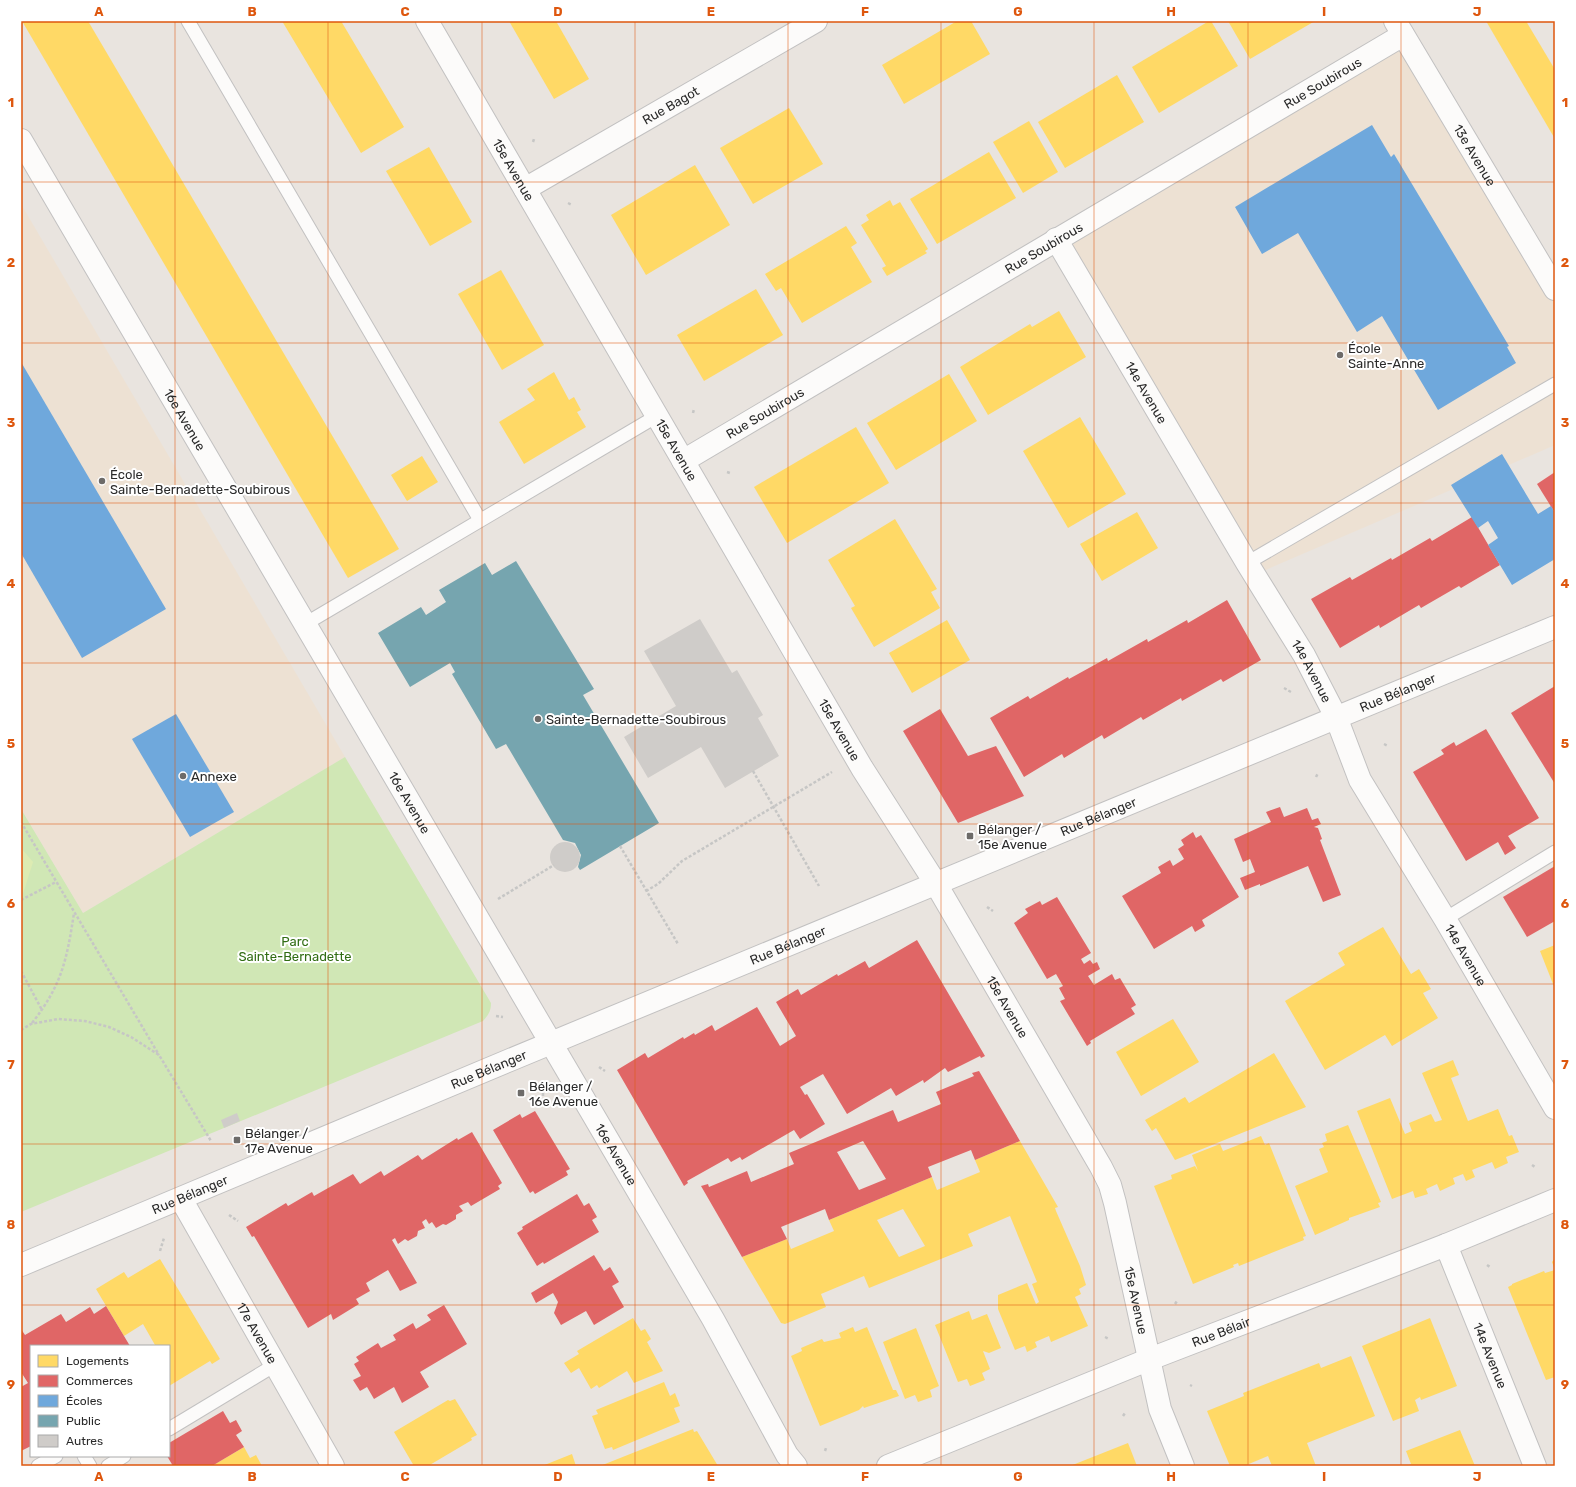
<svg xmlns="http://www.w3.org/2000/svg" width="1576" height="1487" font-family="Rubik,sans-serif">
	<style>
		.education { fill: #ede1d3 }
		.green { fill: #d0e7b5 }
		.pitch { fill: #ddebb2 }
		.homes { fill: #ffd966; fill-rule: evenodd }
		.shops { fill: #e06666; fill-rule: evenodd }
		.schools { fill: #6fa8dc }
		.public { fill: #76a5af }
		.building { fill: #cfccc9 }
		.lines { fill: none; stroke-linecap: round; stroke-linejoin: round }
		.lane-casing { stroke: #c2c1c1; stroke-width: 15 }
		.street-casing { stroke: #c2c1c1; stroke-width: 24 }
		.secondary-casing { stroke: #c2c1c1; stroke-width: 24 }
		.path { stroke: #c6c6c5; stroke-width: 2.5; stroke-dasharray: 3 2; stroke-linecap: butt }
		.lane { stroke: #fcfbfa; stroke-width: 13 }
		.street { stroke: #fcfbfa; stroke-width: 22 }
		.secondary { stroke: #fcfbfa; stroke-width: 22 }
		.grid { fill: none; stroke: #de570e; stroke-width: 1; stroke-opacity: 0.55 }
		.poi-dot { fill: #6d6b69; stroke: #fff; stroke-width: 1.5 }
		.labels { text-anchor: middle; stroke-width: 4; stroke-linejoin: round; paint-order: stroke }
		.street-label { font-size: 13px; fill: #2a2a2a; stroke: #fff }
		.poi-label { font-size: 13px; fill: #2a2a2a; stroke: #fff; text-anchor: start }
		.park-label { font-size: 13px; fill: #326d14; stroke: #fff }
		.neatline { fill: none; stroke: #de570e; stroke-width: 1.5 }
		.grid-label { font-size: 13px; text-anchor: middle; font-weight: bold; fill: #de570e }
	</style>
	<rect width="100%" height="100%" fill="#e9e4df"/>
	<g class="education">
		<path d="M 1403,35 L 1555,289 L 1555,445 L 1254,575 L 1056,239 Z"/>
		<path d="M 21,204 L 345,757 L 83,913 L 21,809 Z"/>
	</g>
	<path class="green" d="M 345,757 L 491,1003 C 491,1012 488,1015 483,1021 L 21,1212 L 21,809 L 83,913 Z"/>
	<path class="pitch" d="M 21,848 L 33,862 L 21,900 Z"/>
	<g class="homes">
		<path d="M 22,21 L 88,21 L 399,549 L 348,578 Z"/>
		<path d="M 282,21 L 341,21 L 404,127 L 361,153 Z"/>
		<path d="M 509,21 L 556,21 L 589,79 L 554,99 Z"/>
		<path d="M 957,21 L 971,21 L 990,54 L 904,104 L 882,65 Z"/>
		<path d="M 1209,21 L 1211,21 L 1238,66 L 1159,113 L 1132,67 Z"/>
		<path d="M 1228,21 L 1315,21 L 1250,59 Z"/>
		<path d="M 1486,21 L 1526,21 L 1554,68 L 1555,139 Z"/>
		<path d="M 1117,75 L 1144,122 L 1065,168 L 1038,122 Z"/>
		<path d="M 789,108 L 823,164 L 753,204 L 720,148 Z"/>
		<path d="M 1029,121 L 1058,172 L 1023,193 L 993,142 Z"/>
		<path d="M 429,147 L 472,222 L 430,246 L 386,171 Z"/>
		<path d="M 989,152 L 1016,198 L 937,244 L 910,199 Z"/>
		<path d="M 695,165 L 730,225 L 646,275 L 611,215 Z"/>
		<path d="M 890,200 L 893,206 L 900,202 L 928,249 L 925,251 L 927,253 L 887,276 L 882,268 L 886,266 L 861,225 L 869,220 L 866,215 Z"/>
		<path d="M 846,226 L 857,243 L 851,247 L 872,282 L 802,323 L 781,288 L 776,291 L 765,274 Z"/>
		<path d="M 501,270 L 544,345 L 502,370 L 458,294 Z"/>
		<path d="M 756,289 L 783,335 L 704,381 L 677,335 Z"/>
		<path d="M 1059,311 L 1086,357 L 988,415 L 960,367 L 1030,324 L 1032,327 Z"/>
		<path d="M 554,372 L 569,400 L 574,397 L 581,410 L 577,412 L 586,427 L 524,464 L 499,422 L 535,400 L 527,389 Z"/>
		<path d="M 949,374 L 977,421 L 896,470 L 867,423 Z"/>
		<path d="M 1080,417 L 1126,494 L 1068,528 L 1023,451 Z"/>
		<path d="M 856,427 L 889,483 L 787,543 L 754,487 Z"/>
		<path d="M 422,456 L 438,482 L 407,501 L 391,475 Z"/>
		<path d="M 1137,512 L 1158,548 L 1102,581 L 1080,544 Z"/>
		<path d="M 895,519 L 937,589 L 931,592 L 940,608 L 874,647 L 851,608 L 855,606 L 828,560 Z"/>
		<path d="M 947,620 L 970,660 L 912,693 L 889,653 Z"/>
		<path d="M 1383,927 L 1411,974 L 1419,969 L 1431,989 L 1423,993 L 1438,1018 L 1392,1046 L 1385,1035 L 1325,1070 L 1285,1001 L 1345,965 L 1338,953 Z"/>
		<path d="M 1555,945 L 1555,989 L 1540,951 Z"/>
		<path d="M 1173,1019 L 1199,1062 L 1141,1096 L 1116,1052 Z"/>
		<path d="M 1274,1053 L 1306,1107 L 1175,1160 L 1156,1128 L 1152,1131 L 1145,1120 L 1185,1097 L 1189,1103 Z"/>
		<path d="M 1453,1060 L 1459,1075 L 1451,1078 L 1468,1121 L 1498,1109 L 1509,1136 L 1512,1135 L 1519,1152 L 1506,1157 L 1508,1163 L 1495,1169 L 1492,1162 L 1472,1170 L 1475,1177 L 1466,1181 L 1463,1174 L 1453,1178 L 1455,1184 L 1440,1191 L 1437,1184 L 1426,1189 L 1428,1194 L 1415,1198 L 1413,1191 L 1392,1199 L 1357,1111 L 1390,1098 L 1405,1134 L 1412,1131 L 1409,1123 L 1431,1114 L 1435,1122 L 1442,1120 L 1422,1073 Z"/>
		<path d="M 1348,1125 L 1381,1202 L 1378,1203 L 1380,1207 L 1349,1218 L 1349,1220 L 1315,1235 L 1295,1186 L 1328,1172 L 1319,1149 L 1324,1147 L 1322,1143 L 1327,1141 L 1325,1134 Z"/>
		<path d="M 1261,1136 L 1265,1145 L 1269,1143 L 1306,1236 L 1303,1237 L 1304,1240 L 1239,1266 L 1238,1263 L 1233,1265 L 1234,1267 L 1193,1284 L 1154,1186 L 1172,1179 L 1171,1175 L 1195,1166 L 1198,1171 L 1192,1155 L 1220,1144 L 1223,1151 Z"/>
		<path d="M 1020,1141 L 1058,1207 L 1055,1208 L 1056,1211 L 1080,1266 L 1086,1285 L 1079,1289 L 1081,1294 L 1075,1297 L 1088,1326 L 1051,1342 L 1049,1336 L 1035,1342 L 1037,1347 L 1027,1352 L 1025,1346 L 1015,1350 L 998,1309 L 998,1295 L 1027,1283 L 1036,1304 L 1039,1302 L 1032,1284 L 1037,1282 L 1010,1216 L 968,1234 L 973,1246 L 869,1288 L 864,1276 L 821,1294 L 826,1307 L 785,1324 L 781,1323 L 742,1257 L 787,1239 L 791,1249 L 834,1231 L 829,1220 L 932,1177 L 937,1190 L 980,1172 L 975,1160 ZM 903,1209 L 925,1246 L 899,1257 L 877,1220 Z"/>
		<path d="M 1555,1258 L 1555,1377 L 1546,1380 L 1508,1287 L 1512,1285 L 1512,1284 L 1544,1271 L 1545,1273 L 1555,1270 L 1552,1262 Z"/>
		<path d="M 160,1259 L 220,1359 L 212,1364 L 210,1361 L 169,1386 L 169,1346 L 153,1346 L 155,1345 L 143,1324 L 124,1336 L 96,1289 L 124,1272 L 128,1278 Z"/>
		<path d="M 969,1311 L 972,1320 L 987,1314 L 1001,1348 L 989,1353 L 983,1351 L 990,1369 L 982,1373 L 985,1380 L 970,1386 L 967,1379 L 958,1382 L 935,1325 Z"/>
		<path d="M 633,1318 L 641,1331 L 645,1329 L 651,1339 L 647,1342 L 663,1371 L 634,1383 L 627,1371 L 599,1388 L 597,1385 L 591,1389 L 579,1368 L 571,1373 L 564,1363 L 579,1354 L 577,1351 Z"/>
		<path d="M 1430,1318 L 1457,1386 L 1421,1400 L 1420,1397 L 1415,1400 L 1419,1411 L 1393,1421 L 1362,1346 Z"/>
		<path d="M 853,1327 L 855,1332 L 867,1327 L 893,1390 L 896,1390 L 899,1396 L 864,1408 L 863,1406 L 859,1410 L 820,1426 L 791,1356 L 802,1351 L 801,1348 L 822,1339 L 824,1342 L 841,1338 L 839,1333 Z"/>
		<path d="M 916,1328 L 939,1386 L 930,1390 L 932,1397 L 918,1402 L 915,1395 L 905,1399 L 883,1342 Z"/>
		<path d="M 1351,1356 L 1375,1416 L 1307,1443 L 1316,1466 L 1272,1466 L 1268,1456 L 1244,1466 L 1230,1466 L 1207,1411 L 1244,1396 L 1243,1393 L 1319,1363 L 1321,1368 Z"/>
		<path d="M 664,1382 L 670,1396 L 675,1393 L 680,1406 L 674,1408 L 680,1422 L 613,1450 L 612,1447 L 605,1449 L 592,1416 L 598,1414 L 596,1410 Z"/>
		<path d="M 455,1399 L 477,1435 L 471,1438 L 472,1440 L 428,1466 L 414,1466 L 394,1432 L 448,1400 L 450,1401 Z"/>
		<path d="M 693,1429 L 694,1432 L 697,1431 L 718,1466 L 600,1466 Z"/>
		<path d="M 1460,1430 L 1475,1466 L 1407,1466 L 1411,1464 L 1406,1451 Z"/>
		<path d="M 1128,1443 L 1137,1466 L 1070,1466 Z"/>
		<path d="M 244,1447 L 250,1458 L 256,1455 L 262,1466 L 212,1466 Z"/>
		<path d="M 572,1454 L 576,1466 L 542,1466 Z"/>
	</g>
	<g class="shops">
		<path d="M 1555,472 L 1555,513 L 1537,484 Z"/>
		<path d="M 1472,517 L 1500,565 L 1461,588 L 1459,586 L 1421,608 L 1419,605 L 1380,628 L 1379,625 L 1340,648 L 1311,599 L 1350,577 L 1352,580 L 1391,558 L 1392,560 L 1430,538 L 1432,541 Z"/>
		<path d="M 1227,600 L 1261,660 L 1223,682 L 1221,679 L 1182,701 L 1181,698 L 1143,720 L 1141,717 L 1104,739 L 1102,735 L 1064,758 L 1062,754 L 1024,777 L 990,718 L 1028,696 L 1030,699 L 1068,677 L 1069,679 L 1107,658 L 1108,661 L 1147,639 L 1148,642 L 1187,620 L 1188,623 Z"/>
		<path d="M 1555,686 L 1555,784 L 1511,713 Z"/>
		<path d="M 940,709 L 968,756 L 996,746 L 1024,796 L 958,823 L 903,731 Z"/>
		<path d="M 1486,729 L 1539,818 L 1508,836 L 1516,848 L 1505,855 L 1498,842 L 1466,861 L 1413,772 L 1444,754 L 1441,750 L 1454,742 L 1456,746 Z"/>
		<path d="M 1280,807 L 1284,817 L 1307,808 L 1312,820 L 1318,818 L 1321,824 L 1314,827 L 1318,828 L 1322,839 L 1320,840 L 1341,895 L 1323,902 L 1308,866 L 1260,886 L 1260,884 L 1245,890 L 1240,878 L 1255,872 L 1250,859 L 1243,862 L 1234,839 L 1271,822 L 1266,812 Z"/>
		<path d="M 1193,832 L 1196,838 L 1201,835 L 1239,897 L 1202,920 L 1205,926 L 1195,932 L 1192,926 L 1154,949 L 1122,896 L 1161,873 L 1158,867 L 1170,860 L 1173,866 L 1184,859 L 1178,849 L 1184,845 L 1181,840 Z"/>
		<path d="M 1555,866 L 1555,921 L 1527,937 L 1503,897 Z"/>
		<path d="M 1057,897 L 1091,953 L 1081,959 L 1084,964 L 1090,960 L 1093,964 L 1097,962 L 1100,969 L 1088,976 L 1094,985 L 1112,974 L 1115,980 L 1120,978 L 1136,1005 L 1131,1008 L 1135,1014 L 1090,1041 L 1091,1043 L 1087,1046 L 1060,1001 L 1065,999 L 1059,988 L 1063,986 L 1056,974 L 1047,979 L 1014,923 L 1028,913 L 1025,909 L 1040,901 L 1042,905 Z"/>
		<path d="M 917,940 L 985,1056 L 981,1058 L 980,1056 L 948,1072 L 945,1068 L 924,1083 L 923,1080 L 896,1096 L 891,1088 L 847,1114 L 823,1074 L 800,1087 L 805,1095 L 807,1094 L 825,1124 L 800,1139 L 794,1130 L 742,1160 L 740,1157 L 731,1162 L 728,1158 L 687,1181 L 688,1183 L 684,1186 L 617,1070 L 645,1053 L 648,1058 L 683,1037 L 684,1039 L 694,1033 L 695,1035 L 712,1025 L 715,1031 L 757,1007 L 780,1046 L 796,1036 L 776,1002 L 798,989 L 801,995 L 837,974 L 838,976 L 865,961 L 869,968 Z"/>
		<path d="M 979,1071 L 1020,1141 L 975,1160 L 971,1150 L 928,1167 L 932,1177 L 829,1220 L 825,1209 L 781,1227 L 787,1239 L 742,1257 L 701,1186 L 708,1184 L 709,1187 L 747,1171 L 751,1182 L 794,1164 L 789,1153 L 893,1110 L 898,1122 L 941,1104 L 936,1092 L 974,1076 L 972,1073 ZM 863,1141 L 886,1179 L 859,1190 L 837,1152 Z"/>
		<path d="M 535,1111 L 570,1169 L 566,1171 L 568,1175 L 535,1194 L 533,1191 L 530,1193 L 493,1130 L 520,1114 L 522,1118 Z"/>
		<path d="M 472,1132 L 502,1183 L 498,1186 L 500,1189 L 471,1206 L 468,1202 L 459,1206 L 463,1211 L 456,1215 L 456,1219 L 446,1225 L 443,1224 L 436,1228 L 432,1222 L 429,1224 L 426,1219 L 422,1222 L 425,1228 L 418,1231 L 417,1236 L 408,1241 L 405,1239 L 398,1244 L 395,1238 L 392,1240 L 417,1283 L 400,1291 L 388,1270 L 366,1283 L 370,1291 L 356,1299 L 359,1304 L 333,1320 L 331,1314 L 308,1328 L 254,1236 L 252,1237 L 246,1227 L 286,1203 L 288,1206 L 312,1192 L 314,1196 L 353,1174 L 360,1184 L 381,1171 L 384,1176 L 418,1155 L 422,1160 L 457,1138 L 458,1140 Z"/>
		<path d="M 577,1194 L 584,1206 L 589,1203 L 597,1217 L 592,1220 L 599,1232 L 544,1264 L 543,1262 L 537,1266 L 517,1233 L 523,1229 L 522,1227 Z"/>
		<path d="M 594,1255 L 604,1271 L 610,1267 L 619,1282 L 612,1286 L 624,1307 L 594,1325 L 586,1311 L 561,1325 L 554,1313 L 558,1302 L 553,1293 L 536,1303 L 531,1293 Z"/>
		<path d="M 444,1305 L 467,1344 L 420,1372 L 429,1387 L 402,1403 L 394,1387 L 374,1399 L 367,1387 L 360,1391 L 353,1380 L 361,1376 L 354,1364 L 359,1361 L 356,1357 L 378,1343 L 381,1348 L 396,1340 L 393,1335 L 413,1323 L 416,1329 L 431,1320 L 427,1315 Z"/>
		<path d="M 106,1306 L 130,1346 L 31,1346 L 31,1446 L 21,1451 L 21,1387 L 28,1383 L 21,1372 L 21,1329 L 25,1335 L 61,1314 L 66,1322 L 90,1307 L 94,1314 Z"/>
		<path d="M 223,1411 L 230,1423 L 236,1420 L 242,1431 L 236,1435 L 244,1447 L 212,1466 L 173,1466 L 167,1456 L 169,1456 L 169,1443 Z"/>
	</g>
	<g class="schools">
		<path d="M 1372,125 L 1391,157 L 1394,154 L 1509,346 L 1507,347 L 1516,363 L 1438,410 L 1382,316 L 1357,332 L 1298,233 L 1262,254 L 1235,207 Z"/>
		<path d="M 21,362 L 166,609 L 82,658 L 21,553 Z"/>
		<path d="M 1502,454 L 1538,514 L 1551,506 L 1555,513 L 1555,559 L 1512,585 L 1488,545 L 1498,538 L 1488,521 L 1478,528 L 1451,485 Z"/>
		<path d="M 176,714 L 234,812 L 190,837 L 132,739 Z"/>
	</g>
	<path class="public" d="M 516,561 L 594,689 L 583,695 L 659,823 L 580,870 L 578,867 L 581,855 L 575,843 L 563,840 L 506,744 L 496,749 L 452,674 L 455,672 L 450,663 L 410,687 L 378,633 L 421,607 L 426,615 L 446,602 L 439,590 L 485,563 L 492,575 Z"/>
	<g class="building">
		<path d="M 700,619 L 732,673 L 737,670 L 763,715 L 758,718 L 779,756 L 725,788 L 701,747 L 648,778 L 624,737 L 676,706 L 644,651 Z"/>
		<circle cx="565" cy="857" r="15"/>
		<path d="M 237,1113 L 240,1121 L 224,1128 L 221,1120 Z"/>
	</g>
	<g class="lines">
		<g class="lane-casing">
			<g id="lane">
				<path d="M 188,21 L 480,520"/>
				<path d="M 1247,563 L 1555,384"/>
				<path d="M 305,624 L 657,416"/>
				<path d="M 1445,919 L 1555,852"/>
				<path d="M 169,1429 L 275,1365"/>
				<path d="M 84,1456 L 90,1466"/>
				<path d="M 38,1466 L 56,1456"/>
				<path d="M 108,1466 L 124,1456"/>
			</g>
		</g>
		<g class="street-casing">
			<g id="street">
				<path id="s1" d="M 427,21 L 862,768 L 936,884 L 1101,1167 L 1110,1185 L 1115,1203 L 1160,1409 L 1183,1466"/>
				<path id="s2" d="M 1395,21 L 1555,289"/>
				<path id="s3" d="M 21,140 L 713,1319 L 787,1455 L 796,1466"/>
				<path id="s4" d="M 525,189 L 816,21"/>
				<path id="s5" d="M 1056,239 L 1247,563 L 1304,655 L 1336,717 L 1360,780 L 1445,919 L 1555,1108"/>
				<path id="s6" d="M 683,461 L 1403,35"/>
				<path id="s7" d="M 181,1199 L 333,1466"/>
				<path id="s8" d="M 1446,1245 L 1535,1466"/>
				<path id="s9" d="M 888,1466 L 1150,1359 L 1446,1245 L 1555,1200"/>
			</g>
		</g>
		<g class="secondary-casing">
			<g id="secondary">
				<path id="s10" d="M 21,1265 L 510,1060 L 1555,627"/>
			</g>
		</g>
		<g class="path">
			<path d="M 533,142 L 534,139"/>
			<path d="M 568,203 L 572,205"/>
			<path d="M 693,413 L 694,409"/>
			<path d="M 727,472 L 730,473"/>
			<path d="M 1284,688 L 1291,692"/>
			<path d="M 1384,744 L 1388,746"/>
			<path d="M 753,771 L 819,886"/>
			<path d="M 1316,777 L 1318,773"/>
			<path d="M 21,822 L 159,1055"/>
			<path d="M 620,846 L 678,944"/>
			<path d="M 646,891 L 658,884 L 682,861 L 832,772"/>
			<path d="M 498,899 L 554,865"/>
			<path d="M 21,900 L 56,882"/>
			<path d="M 987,907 L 993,911"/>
			<path d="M 21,971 L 42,1010"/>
			<path d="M 496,1016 L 503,1017"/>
			<path d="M 32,1023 C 62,985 67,959 74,913"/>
			<path d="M 21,1030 L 31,1024 L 58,1019 L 85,1021 L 109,1027 L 131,1037 L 159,1055 L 211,1141"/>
			<path d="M 599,1067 L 605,1071"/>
			<path d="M 543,1096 L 543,1091"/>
			<path d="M 1532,1165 L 1535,1167"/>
			<path d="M 229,1215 L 238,1221"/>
			<path d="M 160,1251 L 164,1238"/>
			<path d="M 1487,1265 L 1490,1267"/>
			<path d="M 1175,1304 L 1177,1301"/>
			<path d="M 1105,1337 L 1109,1339"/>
			<path d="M 1190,1385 L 1192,1386"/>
			<path d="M 1123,1416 L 1125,1413"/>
			<path d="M 825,1451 L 826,1448"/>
		</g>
		<use href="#lane" class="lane"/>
		<use href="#street" class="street"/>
		<use href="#secondary" class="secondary"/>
	</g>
	<path class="grid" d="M 175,21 L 175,1466M 328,21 L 328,1466M 482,21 L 482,1466M 635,21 L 635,1466M 788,21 L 788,1466M 941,21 L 941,1466M 1094,21 L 1094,1466M 1248,21 L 1248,1466M 1401,21 L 1401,1466M 21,182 L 1555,182M 21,343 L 1555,343M 21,503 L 1555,503M 21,663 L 1555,663M 21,824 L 1555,824M 21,984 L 1555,984M 21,1144 L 1555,1144M 21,1305 L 1555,1305"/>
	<g class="poi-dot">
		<circle cx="1340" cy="355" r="4"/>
		<circle cx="102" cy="481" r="4"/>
		<circle cx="538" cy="719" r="4"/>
		<circle cx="183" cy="776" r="4"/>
		<rect x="966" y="832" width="8" height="8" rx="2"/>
		<rect x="517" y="1089" width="8" height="8" rx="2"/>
		<rect x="233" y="1136" width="8" height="8" rx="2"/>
	</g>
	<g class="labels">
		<g class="street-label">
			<text dy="5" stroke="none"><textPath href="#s6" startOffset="743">Rue Soubirous</textPath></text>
			<text dy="5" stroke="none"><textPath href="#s4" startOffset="168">Rue Bagot</textPath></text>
			<text dy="5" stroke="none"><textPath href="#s2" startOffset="156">13e Avenue</textPath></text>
			<text dy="5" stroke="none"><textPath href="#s1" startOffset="172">15e Avenue</textPath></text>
			<text dy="5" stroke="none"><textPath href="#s6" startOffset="419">Rue Soubirous</textPath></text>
			<text dy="5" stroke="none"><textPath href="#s5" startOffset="178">14e Avenue</textPath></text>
			<text dy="5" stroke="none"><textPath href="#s6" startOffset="95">Rue Soubirous</textPath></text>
			<text dy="5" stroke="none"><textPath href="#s3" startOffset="324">16e Avenue</textPath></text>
			<text dy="5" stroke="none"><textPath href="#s1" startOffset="496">15e Avenue</textPath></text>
			<text dy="5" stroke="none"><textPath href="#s5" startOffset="502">14e Avenue</textPath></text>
			<text dy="5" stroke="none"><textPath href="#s10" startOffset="1491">Rue Bélanger</textPath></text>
			<text dy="5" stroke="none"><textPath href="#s1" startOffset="820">15e Avenue</textPath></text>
			<text dy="5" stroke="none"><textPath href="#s3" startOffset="768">16e Avenue</textPath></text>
			<text dy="5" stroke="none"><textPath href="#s10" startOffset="1167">Rue Bélanger</textPath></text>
			<text dy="5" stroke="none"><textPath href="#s10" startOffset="831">Rue Bélanger</textPath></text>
			<text dy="5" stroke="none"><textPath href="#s5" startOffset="826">14e Avenue</textPath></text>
			<text dy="5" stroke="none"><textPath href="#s1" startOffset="1144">15e Avenue</textPath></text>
			<text dy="5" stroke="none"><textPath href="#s10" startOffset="507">Rue Bélanger</textPath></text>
			<text dy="5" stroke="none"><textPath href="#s3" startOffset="1176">16e Avenue</textPath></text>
			<text dy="5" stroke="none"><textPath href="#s10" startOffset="183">Rue Bélanger</textPath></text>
			<text dy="5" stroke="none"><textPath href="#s1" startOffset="1468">15e Avenue</textPath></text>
			<text dy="5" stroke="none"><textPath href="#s9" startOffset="359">Rue Bélair</textPath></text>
			<text dy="5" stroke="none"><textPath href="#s7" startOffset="154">17e Avenue</textPath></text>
			<text dy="5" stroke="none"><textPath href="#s8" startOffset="119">14e Avenue</textPath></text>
		</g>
		<g class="poi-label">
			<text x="1348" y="353">École<tspan x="1348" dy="15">Sainte-Anne</tspan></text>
			<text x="110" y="479">École<tspan x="110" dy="15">Sainte-Bernadette-Soubirous</tspan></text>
			<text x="546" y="724">Sainte-Bernadette-Soubirous</text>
			<text x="191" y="781">Annexe</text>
			<text x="978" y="834">Bélanger /<tspan x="978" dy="15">15e Avenue</tspan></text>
			<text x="529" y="1091">Bélanger /<tspan x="529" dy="15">16e Avenue</tspan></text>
			<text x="245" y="1138">Bélanger /<tspan x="245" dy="15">17e Avenue</tspan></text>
		</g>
		<g class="park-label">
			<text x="295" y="946">Parc<tspan x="295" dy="15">Sainte-Bernadette</tspan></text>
		</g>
	</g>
	<rect width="1576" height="1487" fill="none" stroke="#ffffff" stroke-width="44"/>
	<rect x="30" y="1345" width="140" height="112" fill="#ffffff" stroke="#aaaaaa"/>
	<rect x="38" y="1355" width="20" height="12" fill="#ffd966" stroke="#aaaaaa"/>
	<text x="66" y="1365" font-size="12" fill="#2a2a2a">Logements</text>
	<rect x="38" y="1375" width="20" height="12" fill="#e06666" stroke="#aaaaaa"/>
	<text x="66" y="1385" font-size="12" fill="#2a2a2a">Commerces</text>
	<rect x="38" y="1395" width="20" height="12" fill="#6fa8dc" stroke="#aaaaaa"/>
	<text x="66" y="1405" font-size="12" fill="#2a2a2a">Écoles</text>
	<rect x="38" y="1415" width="20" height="12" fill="#76a5af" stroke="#aaaaaa"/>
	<text x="66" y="1425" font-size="12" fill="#2a2a2a">Public</text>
	<rect x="38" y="1435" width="20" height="12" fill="#cfccc9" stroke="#aaaaaa"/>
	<text x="66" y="1445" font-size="12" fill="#2a2a2a">Autres</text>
	<rect x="22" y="22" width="1532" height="1443" class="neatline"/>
	<g class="grid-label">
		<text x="99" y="16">A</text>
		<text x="252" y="16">B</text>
		<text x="405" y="16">C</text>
		<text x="558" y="16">D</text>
		<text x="711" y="16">E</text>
		<text x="865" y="16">F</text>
		<text x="1018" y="16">G</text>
		<text x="1171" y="16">H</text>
		<text x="1324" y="16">I</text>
		<text x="1477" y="16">J</text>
		<text x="11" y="107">1</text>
		<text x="1565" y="107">1</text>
		<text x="11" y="267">2</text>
		<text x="1565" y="267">2</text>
		<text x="11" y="427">3</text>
		<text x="1565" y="427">3</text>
		<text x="11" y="588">4</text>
		<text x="1565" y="588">4</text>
		<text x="11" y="748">5</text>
		<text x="1565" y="748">5</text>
		<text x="11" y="908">6</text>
		<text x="1565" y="908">6</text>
		<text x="11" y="1069">7</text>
		<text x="1565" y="1069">7</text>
		<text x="11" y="1229">8</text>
		<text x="1565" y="1229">8</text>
		<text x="11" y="1389">9</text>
		<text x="1565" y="1389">9</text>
		<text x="99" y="1481">A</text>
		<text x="252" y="1481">B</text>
		<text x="405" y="1481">C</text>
		<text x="558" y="1481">D</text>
		<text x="711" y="1481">E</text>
		<text x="865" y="1481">F</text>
		<text x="1018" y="1481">G</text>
		<text x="1171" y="1481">H</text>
		<text x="1324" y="1481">I</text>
		<text x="1477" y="1481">J</text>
	</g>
</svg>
